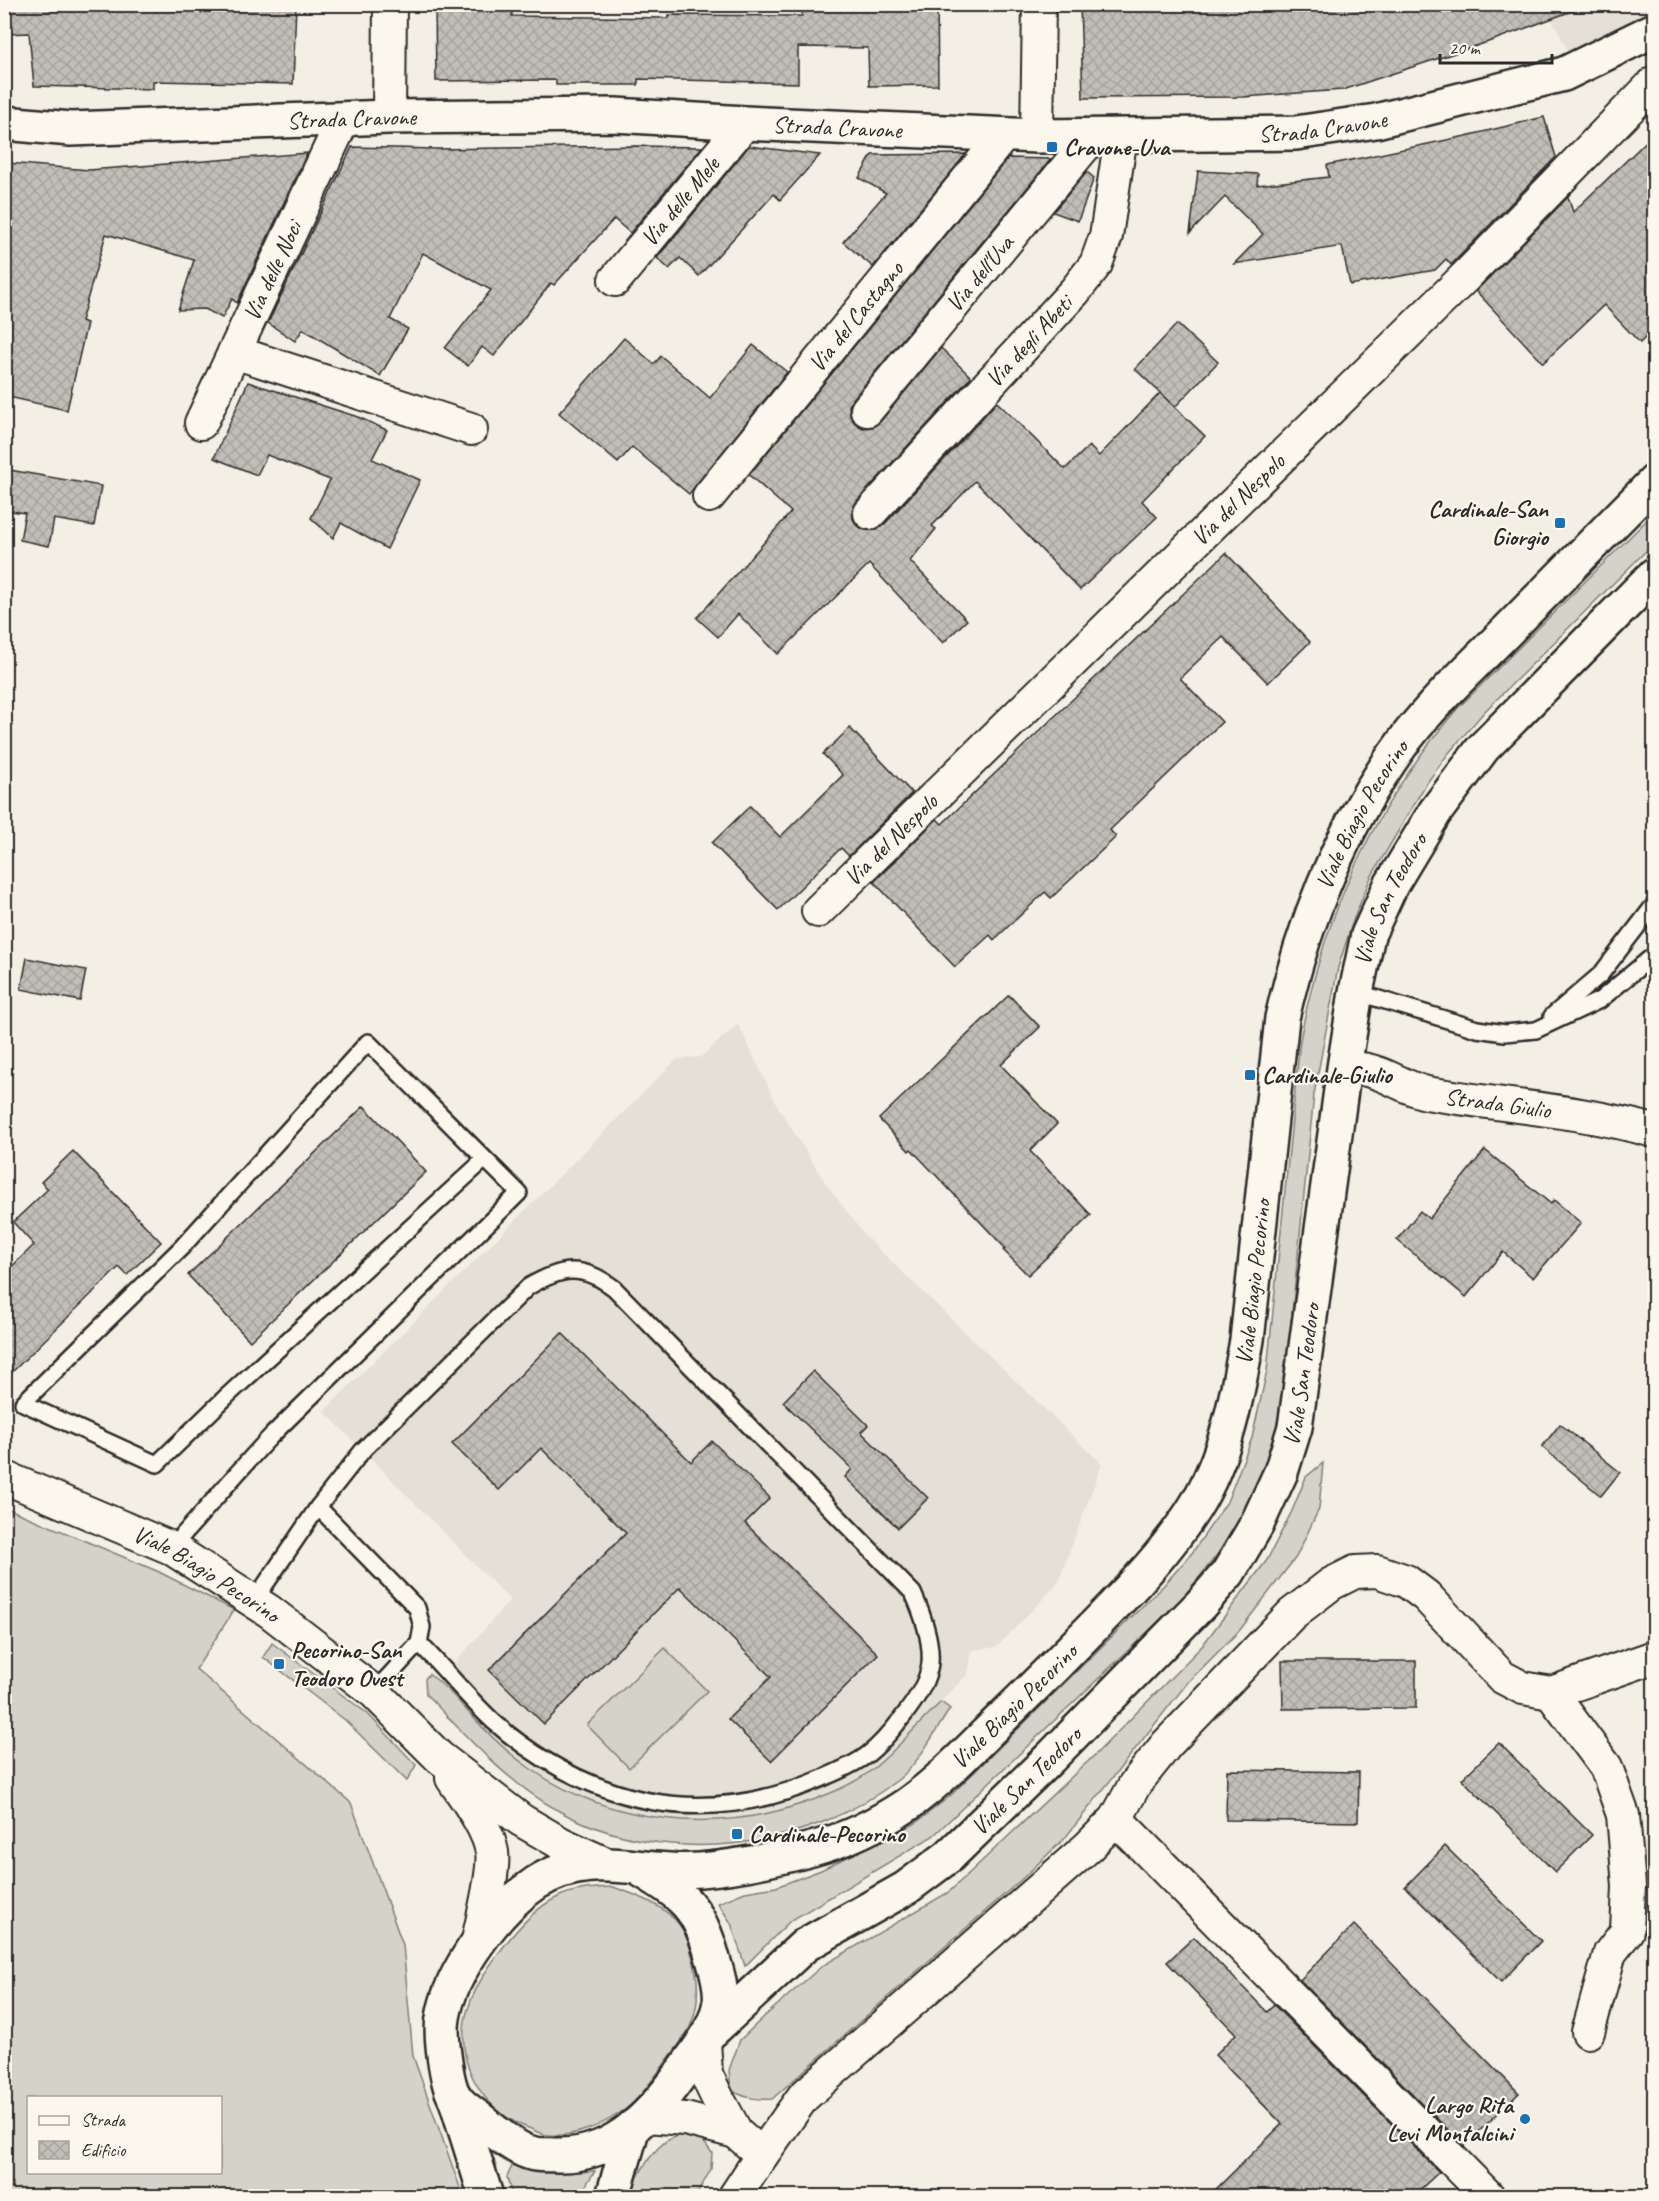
<svg xmlns="http://www.w3.org/2000/svg" width="1659" height="2201" font-family="Caveat,sans-serif">
	<style>
		.built { fill: #e4e0d6 }
		.grass { fill: #d5d2c9; stroke: #807e7a; stroke-width: 1.5; fill-rule: evenodd }
		.building { fill: url(#building-cross-hatch); stroke: #2b2b2b; stroke-width: 1.5 }
		.lines { fill: none; stroke-linecap: round; stroke-linejoin: round }
		.service-casing { stroke: #2b2b2b; stroke-width: 20 }
		.minor-casing { stroke: #2b2b2b; stroke-width: 36 }
		.tertiary-casing { stroke: #2b2b2b; stroke-width: 38 }
		.secondary-casing { stroke: #2b2b2b; stroke-width: 38 }
		.service { stroke: #fbf7ec; stroke-width: 15 }
		.minor { stroke: #fbf7ec; stroke-width: 32 }
		.tertiary { stroke: #fbf7ec; stroke-width: 33 }
		.secondary { stroke: #fbf7ec; stroke-width: 33 }
		.poi-dot { fill: #1f6fb2; stroke: #fbf7ec; stroke-width: 2 }
		.labels { text-anchor: middle; stroke-width: 4.5; stroke-linejoin: round; paint-order: stroke }
		.street-label { font-size: 24px; fill: #2b2b2b; stroke: #fbf7ec }
		.poi-label { font-size: 24px; font-weight: bold; fill: #2b2b2b; stroke: #fbf7ec; text-anchor: start }
	</style>
	<defs>
		<pattern id="building-cross-hatch" width="8" height="8" patternUnits="userSpaceOnUse" patternTransform="scale(1.5)"><rect width="8" height="8" fill="#c0beb6"/><path d="M0 0l8 8M0 8l8-8" fill="none" stroke="#a5a39d"/></pattern>
	</defs>
	<rect width="100%" height="100%" fill="#f3efe4"/>
	<filter id="ink" filterUnits="userSpaceOnUse"><feTurbulence type="fractalNoise" baseFrequency=".0167" numOctaves="2"/><feDisplacementMap in="SourceGraphic" scale="12" xChannelSelector="R" yChannelSelector="G"/><feConvolveMatrix kernelMatrix="1 2 1 2 8 2 1 2 1" color-interpolation-filters="sRGB"/></filter>
	<g filter="url(#ink)">
		<g class="built">
			<path d="M 1545,5 L 1654,5 L 1654,11 L 1569,53 Z"/>
			<path d="M 738,1024 L 778,1107 L 827,1185 L 865,1236 L 1102,1464 L 1058,1583 L 997,1647 L 972,1650 L 968,1674 L 873,1769 L 851,1783 L 819,1798 L 784,1810 L 748,1818 L 681,1821 L 651,1818 L 592,1801 L 532,1770 L 492,1737 L 439,1681 L 510,1600 L 324,1411 L 677,1059 L 701,1057 Z"/>
		</g>
		<g class="grass">
			<path d="M 1654,513 L 1654,543 L 1484,712 L 1448,754 L 1426,784 L 1371,877 L 1354,918 L 1338,967 L 1314,1094 L 1286,1374 C 1280,1409 1274,1446 1262,1479 C 1246,1523 1208,1566 1179,1602 L 933,1836 L 790,1921 L 745,1966 L 731,1923 L 718,1903 L 745,1892 L 776,1887 L 821,1870 L 914,1824 L 949,1797 L 1164,1585 L 1192,1553 L 1227,1502 L 1252,1438 L 1267,1371 L 1300,1040 C 1324,914 1373,807 1457,709 Z"/>
			<path d="M 1323,1463 L 1319,1509 L 1296,1557 L 1239,1631 L 1188,1682 L 1065,1838 L 1023,1878 L 772,2099 C 756,2100 745,2098 731,2090 L 729,2070 L 740,2040 L 766,2015 L 822,1966 L 949,1892 L 1098,1752 L 1202,1646 L 1267,1560 L 1292,1511 L 1306,1477 Z"/>
			<path d="M 4,1507 L 157,1571 L 234,1610 L 196,1669 L 351,1803 L 403,1945 L 413,2056 L 463,2196 L 5,2196 ZM 28,2098 L 220,2098 L 220,2172 L 28,2172 Z"/>
			<path d="M 272,1643 L 368,1714 L 416,1765 L 407,1781 L 345,1720 L 263,1657 Z"/>
			<path d="M 665,1648 L 707,1691 L 629,1768 L 587,1725 Z"/>
			<path d="M 429,1674 C 445,1685 457,1700 471,1715 C 489,1735 509,1754 531,1769 C 611,1824 714,1834 804,1803 C 828,1795 853,1785 873,1769 C 897,1749 918,1724 941,1702 L 950,1709 C 935,1731 919,1763 899,1779 C 806,1852 663,1868 559,1811 C 506,1782 467,1737 426,1694 L 425,1679 Z"/>
			<path d="M 613,1887 C 637,1895 667,1906 682,1928 C 688,1937 691,1952 694,1963 C 698,1980 699,1999 694,2016 C 689,2035 674,2050 663,2066 C 651,2081 640,2099 624,2110 C 603,2125 574,2138 548,2135 C 542,2135 536,2131 531,2129 C 504,2120 484,2101 472,2076 C 462,2057 461,2027 469,2006 C 480,1973 524,1913 556,1898 C 573,1889 594,1888 613,1887 Z"/>
			<path d="M 686,2134 L 701,2138 L 712,2153 L 711,2169 L 696,2196 L 629,2196 C 636,2178 653,2146 672,2138 C 676,2136 682,2135 686,2134 Z"/>
			<path d="M 513,2164 C 540,2174 566,2173 595,2171 L 587,2183 L 583,2196 L 512,2196 L 507,2177 Z"/>
		</g>
		<g class="building">
			<path d="M 4,4 L 296,4 L 293,84 L 153,81 L 153,89 L 34,86 L 29,33 L 4,34 Z"/>
			<path d="M 435,4 L 512,4 L 512,16 L 669,18 L 669,15 L 802,16 L 802,4 L 937,4 L 938,85 L 869,86 L 868,48 L 798,47 L 798,83 L 638,79 L 638,85 L 556,85 L 556,80 L 436,81 Z"/>
			<path d="M 1080,4 L 1579,4 L 1580,8 L 1491,41 L 1343,90 L 1243,97 L 1083,98 Z"/>
			<path d="M 1544,117 L 1556,157 L 1451,265 L 1446,259 L 1435,270 L 1350,285 L 1342,246 L 1234,264 L 1263,234 L 1225,197 L 1190,233 L 1198,171 L 1258,174 L 1257,185 L 1329,177 L 1327,165 L 1466,136 Z"/>
			<path d="M 1654,134 L 1654,329 L 1640,343 L 1604,305 L 1543,363 L 1476,291 L 1568,197 L 1573,212 Z"/>
			<path d="M 637,146 L 702,147 L 630,233 L 614,219 L 554,285 L 551,283 L 494,356 L 482,347 L 468,366 L 445,348 L 491,290 L 423,253 L 390,319 L 408,329 L 380,376 L 303,329 L 295,341 L 268,323 L 352,147 L 437,149 Z"/>
			<path d="M 749,146 L 820,155 L 780,200 L 774,194 L 699,276 L 680,258 L 669,269 L 657,258 Z"/>
			<path d="M 307,153 L 237,303 L 232,299 L 222,318 L 205,309 L 178,310 L 194,260 L 106,234 L 81,321 L 87,323 L 67,410 L 4,396 L 4,181 L 8,163 L 89,170 Z"/>
			<path d="M 966,154 L 873,267 L 843,242 L 886,193 L 859,178 L 872,155 Z"/>
			<path d="M 1008,158 L 1051,159 L 853,399 L 849,406 L 850,416 L 855,423 L 863,428 L 873,427 L 880,422 L 941,348 L 971,377 L 857,501 L 852,510 L 853,519 L 857,526 L 865,530 L 875,530 L 883,526 L 997,402 L 1065,469 L 1089,446 L 1099,456 L 1160,393 L 1205,436 L 1142,501 L 1157,517 L 1080,590 L 975,481 L 932,526 L 936,529 L 910,561 L 967,620 L 943,643 L 869,564 L 778,654 L 738,614 L 718,637 L 697,618 L 791,512 L 749,475 Z"/>
			<path d="M 1087,172 L 1094,178 L 1078,221 L 1053,212 Z"/>
			<path d="M 1177,324 L 1218,362 L 1175,407 L 1135,369 Z"/>
			<path d="M 624,338 L 654,364 L 661,356 L 710,398 L 753,345 L 787,372 L 689,494 L 632,447 L 618,463 L 559,413 Z"/>
			<path d="M 248,382 L 358,417 L 387,430 L 372,459 L 420,480 L 387,549 L 341,523 L 333,538 L 311,518 L 330,480 L 267,455 L 257,475 L 214,458 Z"/>
			<path d="M 4,469 L 101,486 L 94,526 L 54,519 L 49,546 L 20,540 L 25,513 L 4,510 Z"/>
			<path d="M 1226,553 L 1310,642 L 1268,683 L 1223,637 L 1180,678 L 1222,722 L 1110,830 L 1116,837 L 1051,898 L 1045,892 L 994,940 L 990,935 L 955,967 L 874,882 L 937,819 L 942,824 Z"/>
			<path d="M 850,728 L 912,793 L 849,856 L 841,848 L 778,910 L 712,843 L 750,806 L 780,837 L 843,775 L 823,754 Z"/>
			<path d="M 27,958 L 86,970 L 80,1001 L 21,989 Z"/>
			<path d="M 1009,995 L 1040,1027 L 1001,1065 L 1057,1124 L 1030,1151 L 1091,1215 L 1028,1275 L 1003,1250 L 1005,1248 L 911,1149 L 909,1151 L 879,1119 Z"/>
			<path d="M 364,1106 L 426,1172 L 250,1341 L 188,1275 Z"/>
			<path d="M 1485,1150 L 1551,1204 L 1554,1200 L 1581,1223 L 1533,1278 L 1503,1252 L 1466,1297 L 1397,1240 L 1420,1211 L 1429,1219 Z"/>
			<path d="M 73,1151 L 161,1242 L 127,1275 L 119,1267 L 4,1380 L 4,1274 L 34,1245 L 13,1222 L 48,1189 L 41,1182 Z"/>
			<path d="M 562,1333 L 691,1462 L 712,1441 L 770,1498 L 745,1523 L 878,1654 L 771,1761 L 728,1719 L 771,1677 L 680,1587 L 544,1724 L 489,1670 L 626,1533 L 541,1448 L 499,1490 L 452,1444 Z"/>
			<path d="M 813,1371 L 868,1425 L 861,1432 L 928,1498 L 898,1528 L 845,1477 L 852,1469 L 783,1402 Z"/>
			<path d="M 1560,1424 L 1620,1472 L 1601,1496 L 1542,1447 Z"/>
			<path d="M 1282,1661 L 1416,1661 L 1416,1708 L 1283,1709 Z"/>
			<path d="M 1499,1743 L 1592,1835 L 1555,1872 L 1462,1779 Z"/>
			<path d="M 1227,1770 L 1359,1772 L 1358,1822 L 1226,1820 Z"/>
			<path d="M 1445,1846 L 1541,1941 L 1501,1982 L 1405,1887 Z"/>
			<path d="M 1354,1925 L 1519,2093 L 1464,2146 L 1300,1980 Z"/>
			<path d="M 1194,1937 L 1267,2012 L 1274,2005 L 1439,2172 L 1413,2196 L 1209,2196 L 1282,2124 L 1215,2055 L 1236,2034 L 1167,1962 Z"/>
		</g>
		<g class="lines">
			<g class="service-casing">
				<g id="service">
					<path d="M 1356,992 L 1477,1029 L 1505,1033 L 1536,1030 L 1600,1000 L 1654,955"/>
					<path d="M 1552,1016 L 1601,974 L 1654,905"/>
					<path d="M 318,1507 L 417,1608 L 422,1627 L 419,1643 L 374,1692"/>
					<path d="M 171,1548 C 205,1511 237,1472 272,1435 L 519,1193 L 368,1042 L 182,1247 L 23,1403 L 157,1464 L 227,1396 L 485,1159"/>
					<path d="M 254,1601 L 318,1507 L 363,1450 L 528,1287 C 562,1267 582,1264 614,1288 L 913,1593 C 922,1613 932,1640 930,1663 C 928,1683 914,1703 901,1719 C 891,1732 880,1745 867,1755 C 854,1765 838,1771 823,1778 C 753,1808 679,1816 606,1789 C 564,1774 528,1752 494,1722 C 468,1698 445,1669 419,1643"/>
				</g>
			</g>
			<g class="minor-casing">
				<g id="minor">
					<path d="M 389,117 L 390,4"/>
					<path d="M 1037,136 L 1039,4"/>
					<path id="s1" d="M 615,280 L 745,123"/>
					<path d="M 234,352 L 471,429"/>
					<path id="s2" d="M 867,410 L 1093,136"/>
					<path id="s3" d="M 201,423 L 343,120"/>
					<path id="s4" d="M 709,496 L 1004,135"/>
					<path id="s5" d="M 870,513 L 1075,291 L 1096,264 L 1106,236 L 1121,136"/>
					<path id="s6" d="M 818,911 L 1465,277 L 1654,83"/>
					<path id="s7" d="M 1344,1068 C 1351,1069 1360,1068 1367,1070 C 1388,1074 1406,1089 1427,1093 C 1503,1106 1580,1110 1654,1131"/>
					<path id="s8" d="M 4,1477 L 171,1548 L 269,1611 L 374,1692 L 439,1757 L 521,1820 L 562,1844 L 604,1863"/>
					<path d="M 1551,1693 L 1606,1767 L 1623,1815 L 1629,1886 L 1627,1931 L 1610,1953 L 1588,2032"/>
					<path d="M 452,1778 C 466,1799 488,1828 492,1852 C 495,1871 482,1920 478,1941"/>
					<path d="M 1116,1819 L 1488,2196"/>
					<path d="M 704,2041 L 706,2074 L 717,2097 L 736,2132 L 762,2155 L 803,2097 L 1088,1847 L 1116,1819 L 1135,1784 L 1167,1744 L 1292,1614 L 1331,1584 L 1355,1572 L 1377,1571 L 1406,1581 L 1426,1596 L 1502,1677 L 1523,1688 L 1551,1693 L 1654,1657"/>
					<path d="M 646,2116 L 685,2119 L 736,2132"/>
					<path d="M 735,2196 L 762,2155"/>
				</g>
			</g>
			<g class="tertiary-casing">
				<g id="tertiary">
					<path id="s9" d="M 4,123 L 71,129 L 389,117 L 615,115 L 745,123 L 1037,136 L 1296,133 L 1376,121 L 1564,74 L 1654,30"/>
				</g>
			</g>
			<g class="secondary-casing">
				<g id="secondary">
					<path id="s10" d="M 638,1868 C 683,1895 699,1906 713,1959 C 717,1972 722,1988 720,2002 C 716,2026 702,2045 688,2064 C 657,2109 617,2157 557,2155 C 550,2154 539,2156 531,2153 C 517,2150 491,2129 480,2119 C 472,2113 459,2105 454,2096 C 446,2081 440,2034 443,2018 C 450,1972 498,1908 536,1883 C 591,1848 641,1875 700,1870 C 734,1867 779,1858 812,1849 C 845,1840 880,1823 908,1804 C 943,1779 974,1745 1005,1715 C 1037,1684 1068,1653 1099,1621 C 1133,1586 1168,1550 1195,1507 C 1226,1457 1237,1397 1247,1340 L 1282,1018 C 1305,917 1345,820 1407,737 C 1436,700 1471,667 1504,634 C 1554,583 1604,532 1654,482"/>
					<path id="s11" d="M 712,2031 L 805,1945 L 906,1888 L 949,1856 L 1050,1758 L 1201,1604 L 1228,1573 L 1257,1524 L 1281,1472 L 1295,1427 L 1344,1068 L 1356,992 L 1368,935 L 1391,885 L 1435,812 L 1483,748 L 1654,575"/>
					<path d="M 455,2097 L 486,2196"/>
					<path d="M 613,2196 L 633,2127"/>
				</g>
			</g>
			<use href="#service" class="service"/>
			<use href="#minor" class="minor"/>
			<use href="#tertiary" class="tertiary"/>
			<use href="#secondary" class="secondary"/>
		</g>
	</g>
	<g class="poi-dot">
		<rect x="1046" y="141" width="12" height="12" rx="3"/>
		<rect x="1554" y="517" width="12" height="12" rx="3"/>
		<rect x="1244" y="1069" width="12" height="12" rx="3"/>
		<rect x="273" y="1658" width="12" height="12" rx="3"/>
		<rect x="731" y="1828" width="12" height="12" rx="3"/>
		<circle cx="1525" cy="2119" r="6"/>
	</g>
	<g class="labels">
		<g class="street-label">
			<text dy="8" stroke="none"><textPath href="#s9" startOffset="348">Strada Cravone</textPath></text>
			<text dy="8" stroke="none"><textPath href="#s9" startOffset="1320">Strada Cravone</textPath></text>
			<text dy="8" stroke="none"><textPath href="#s9" startOffset="834">Strada Cravone</textPath></text>
			<text dy="8" stroke="none"><textPath href="#s1" startOffset="102">Via delle Mele</textPath></text>
			<text dy="8" stroke="none"><textPath href="#s3" startOffset="168">Via delle Noci</textPath></text>
			<text dy="8" stroke="none"><textPath href="#s2" startOffset="177">Via dell'Uva</textPath></text>
			<text dy="8" stroke="none"><textPath href="#s4" startOffset="232">Via del Castagno</textPath></text>
			<text dy="8" stroke="none"><textPath href="#s5" startOffset="234">Via degli Abeti</textPath></text>
			<text dy="8" stroke="none"><textPath href="#s6" startOffset="588">Via del Nespolo</textPath></text>
			<text dy="8" stroke="none"><textPath href="#s10" startOffset="2295">Viale Biagio Pecorino</textPath></text>
			<text dy="8" stroke="none"><textPath href="#s6" startOffset="102">Via del Nespolo</textPath></text>
			<text dy="8" stroke="none"><textPath href="#s11" startOffset="1394">Viale San Teodoro</textPath></text>
			<text dy="8" stroke="none"><textPath href="#s7" startOffset="159">Strada Giulio</textPath></text>
			<text dy="8" stroke="none"><textPath href="#s10" startOffset="1810">Viale Biagio Pecorino</textPath></text>
			<text dy="8" stroke="none"><textPath href="#s11" startOffset="908">Viale San Teodoro</textPath></text>
			<text dy="8" stroke="none"><textPath href="#s8" startOffset="225">Viale Biagio Pecorino</textPath></text>
			<text dy="8" stroke="none"><textPath href="#s10" startOffset="1306">Viale Biagio Pecorino</textPath></text>
			<text dy="8" stroke="none"><textPath href="#s11" startOffset="404">Viale San Teodoro</textPath></text>
		</g>
		<g class="poi-label">
			<text x="1064" y="155">Cravone-Uva</text>
			<text x="1548" y="517" text-anchor="end">Cardinale-San<tspan x="1548" dy="28">Giorgio</tspan></text>
			<text x="1262" y="1083">Cardinale-Giulio</text>
			<text x="291" y="1658">Pecorino-San<tspan x="291" dy="28">Teodoro Ovest</tspan></text>
			<text x="749" y="1842">Cardinale-Pecorino</text>
			<text x="1513" y="2113" text-anchor="end">Largo Rita<tspan x="1513" dy="28">Levi Montalcini</tspan></text>
		</g>
	</g>
	<rect width="1659" height="2201" fill="none" stroke="#fbf7ec" stroke-width="24"/>
	<rect x="12" y="12" width="1635" height="2177" fill="none" stroke="#2b2b2b" stroke-width="2" filter="url(#ink)"/>
	<rect x="27" y="2096" width="195" height="78" fill="#fbf7ec" stroke="#a8a59f" stroke-width="1.5"/>
	<rect x="39" y="2116" width="30" height="9" fill="#fbf7ec" stroke="#a8a59f" stroke-width="1.5"/>
	<text x="81" y="2126" font-size="18" fill="#2b2b2b">Strada</text>
	<rect x="39" y="2141" width="30" height="18" fill="url(#building-cross-hatch)" stroke="#a8a59f" stroke-width="1.5"/>
	<text x="81" y="2156" font-size="18" fill="#2b2b2b">Edificio</text>
	<path d="M1440 54v9h112v-9" fill="none" stroke="#2b2b2b" stroke-width="3"/>
	<text x="1449" y="54" font-size="18" fill="#2b2b2b" stroke="#fbf7ec" stroke-width="4.5" paint-order="stroke">20 m</text>
</svg>
